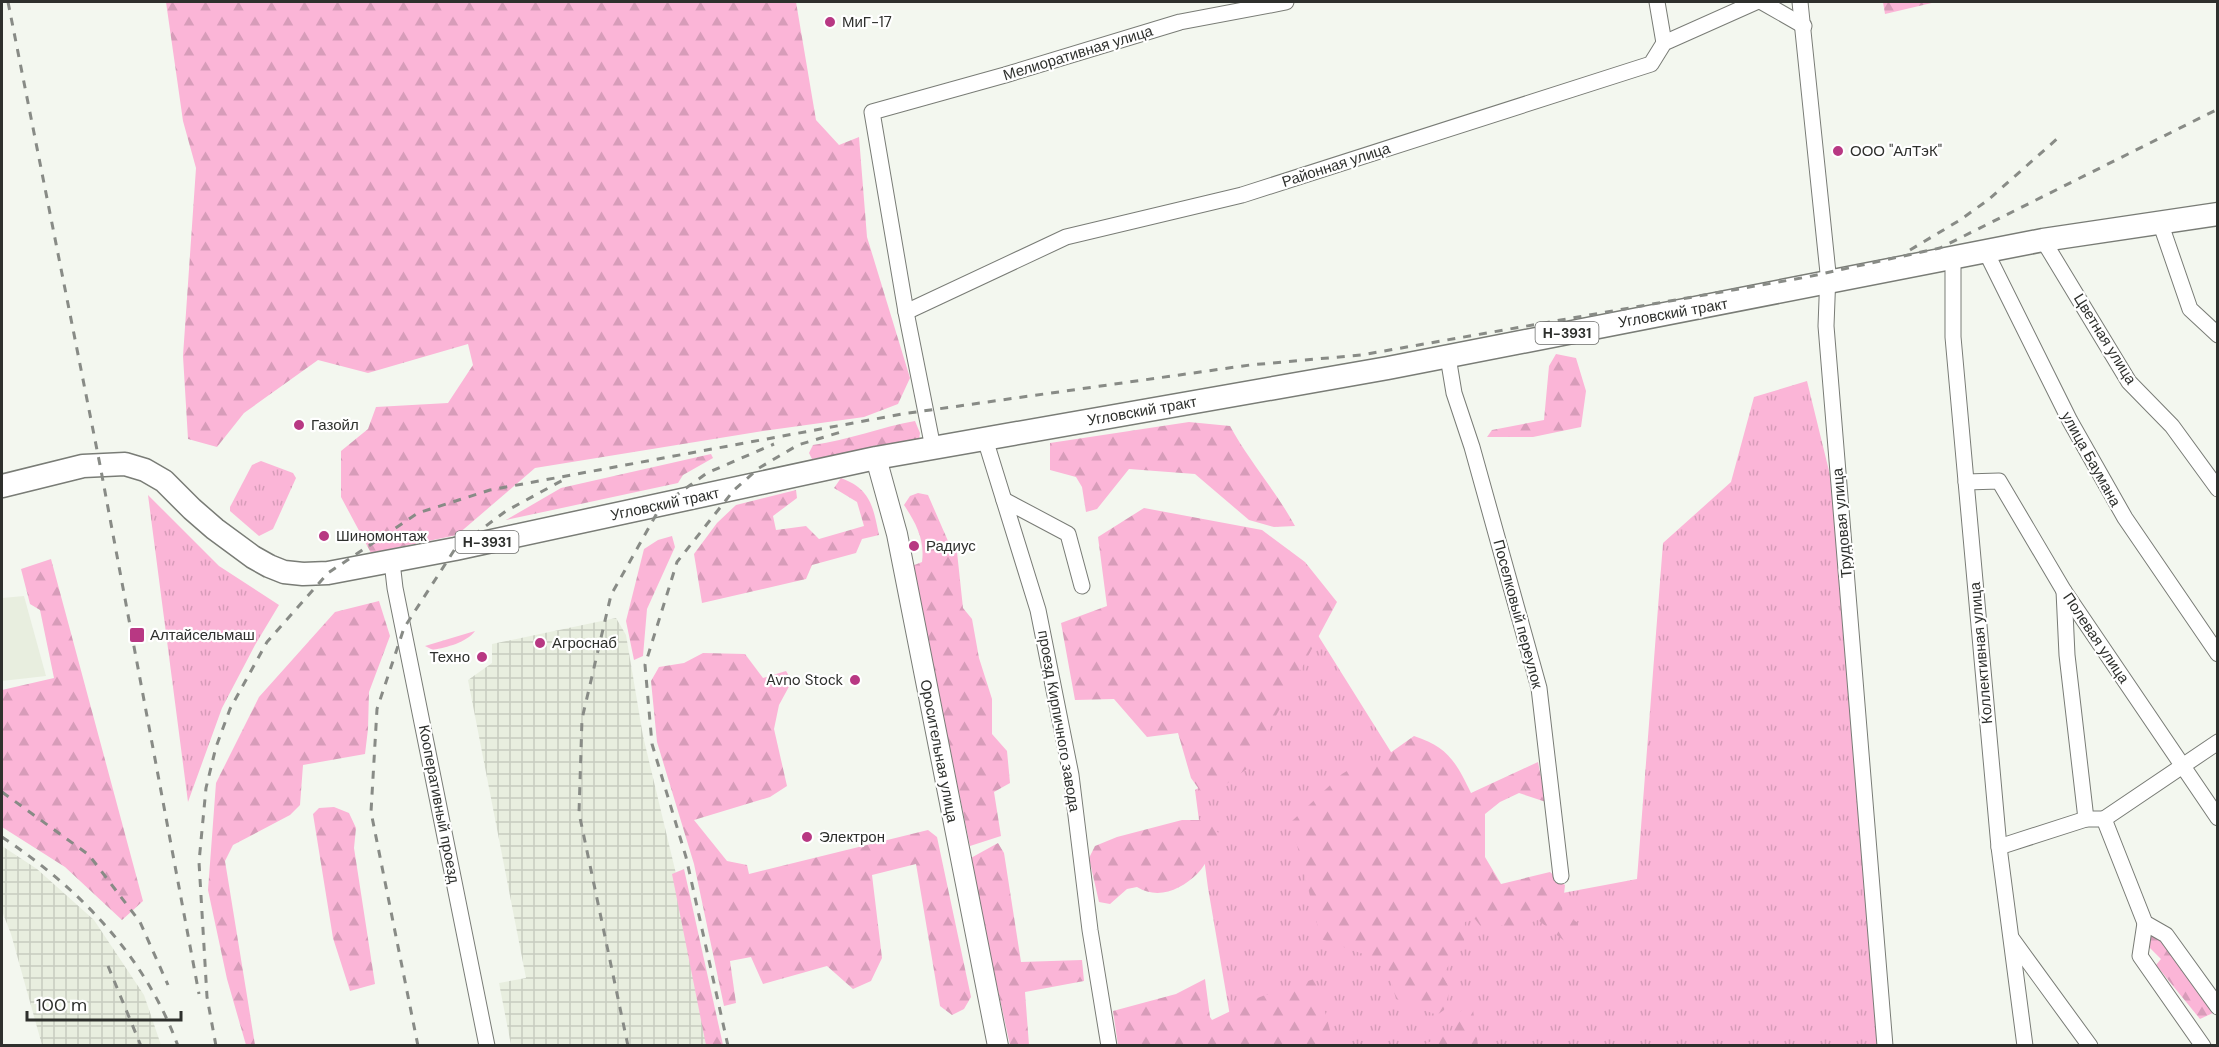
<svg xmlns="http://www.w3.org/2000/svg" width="2219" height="1047" font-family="'DM Sans',sans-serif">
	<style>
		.built { fill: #e8eedf }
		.industrial { fill: url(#industrial-grid) }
		.grass { fill: url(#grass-tufts) }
		.forest { fill: url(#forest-firs) }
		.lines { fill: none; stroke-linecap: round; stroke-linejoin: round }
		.minor-casing { stroke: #797c76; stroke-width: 17 }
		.major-casing { stroke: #797c76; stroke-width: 22 }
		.highway-casing { stroke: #797c76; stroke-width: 25 }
		.minor { stroke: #fff; stroke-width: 15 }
		.major { stroke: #fff; stroke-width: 20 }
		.highway { stroke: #fff; stroke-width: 22 }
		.rail { stroke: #888b86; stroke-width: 3; stroke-dasharray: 8 8; stroke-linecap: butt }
		.poi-dot { fill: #b83883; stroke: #fff; stroke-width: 2 }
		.labels { text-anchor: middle; stroke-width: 4.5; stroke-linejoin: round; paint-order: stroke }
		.shield { fill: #fff; stroke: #6d6e6c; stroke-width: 1.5 }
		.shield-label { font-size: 14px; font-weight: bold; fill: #2e302d }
		.poi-label { font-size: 15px; fill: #2e302d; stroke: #fff; text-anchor: start }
		.street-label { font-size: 15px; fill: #2e302d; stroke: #fff }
	</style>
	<defs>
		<pattern id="industrial-grid" width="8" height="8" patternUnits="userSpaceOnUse" patternTransform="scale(1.5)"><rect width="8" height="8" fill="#e8eedf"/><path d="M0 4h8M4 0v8" fill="none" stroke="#c7ccc0"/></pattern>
		<pattern id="grass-tufts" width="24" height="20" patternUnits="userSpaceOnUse" patternTransform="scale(1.5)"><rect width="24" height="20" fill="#fbb5d7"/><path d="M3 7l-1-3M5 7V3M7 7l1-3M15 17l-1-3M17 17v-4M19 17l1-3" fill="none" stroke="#d79cb9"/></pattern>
		<pattern id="forest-firs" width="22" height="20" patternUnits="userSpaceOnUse" patternTransform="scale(1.5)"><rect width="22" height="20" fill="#fbb5d7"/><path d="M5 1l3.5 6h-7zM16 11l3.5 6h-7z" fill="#d79cb9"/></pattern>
	</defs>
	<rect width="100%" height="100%" fill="#f3f7ef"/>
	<path class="built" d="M 24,596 L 46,676 L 2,681 L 2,598 Z"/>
	<g class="industrial">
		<path d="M 616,618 L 626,635 L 643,736 L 689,928 L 709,1045 L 511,1045 L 499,983 L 526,978 L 468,680 L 492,663 L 492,644 Z"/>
		<path d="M 2,846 L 37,869 L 94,920 L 144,995 L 161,1045 L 42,1045 L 11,934 L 2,911 Z"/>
	</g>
	<g class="grass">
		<path d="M 1807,381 L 1843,528 L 1877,1045 L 1235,1045 L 1208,888 L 1195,790 L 1254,755 L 1294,597 L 1488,907 L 1637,879 L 1663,543 L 1731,482 L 1754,397 Z"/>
		<path d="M 261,461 L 293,473 L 296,478 L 273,529 L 259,536 L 230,511 L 230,507 L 252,465 Z"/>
		<path d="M 148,495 L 219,566 L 279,605 L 255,645 L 222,708 L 188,802 Z"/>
		<path d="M 475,631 C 466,643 447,647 433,650 L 425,646 Z"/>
	</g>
	<g class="forest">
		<path d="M 166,2 L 796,2 L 816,120 L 839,145 L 859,137 L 867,237 L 910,378 L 898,404 L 864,417 L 763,431 L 535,468 L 457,535 L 371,553 L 341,497 L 341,451 L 368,429 L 376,407 L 448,403 L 473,365 L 468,344 L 368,373 L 318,360 L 244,413 L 217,447 L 188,439 L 183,356 L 196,168 L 183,121 Z"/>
		<path d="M 1883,2 L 1936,2 L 1885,14 Z"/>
		<path d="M 1556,354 L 1576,358 L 1586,391 L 1581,427 L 1533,437 L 1487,437 L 1492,430 L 1544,420 L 1549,366 Z"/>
		<path d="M 915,421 L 920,433 L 918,447 L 871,449 L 812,459 L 809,453 L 813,445 C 849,440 881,427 915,421 Z"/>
		<path d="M 1189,422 L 1230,426 C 1249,461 1276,491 1295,526 L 1274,527 L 1249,520 L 1195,474 L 1129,469 L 1097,509 L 1086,512 L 1082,487 L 1076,477 L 1050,470 L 1050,443 Z"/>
		<path d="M 711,454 L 713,458 L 683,475 L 678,483 L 506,520 L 561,488 Z"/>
		<path d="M 841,478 C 871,489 873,507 879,535 L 862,539 L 856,553 L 812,565 L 806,579 L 702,603 L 694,554 L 717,523 L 736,505 L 796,490 L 797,498 L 773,516 L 776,530 L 806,526 L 819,539 L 864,526 L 857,502 L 834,488 Z"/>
		<path d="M 918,493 L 928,495 L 948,541 L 957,552 L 963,608 L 972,619 L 979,658 L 992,699 L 992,734 L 1007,751 L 1010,783 L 994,792 L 1001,836 L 970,846 L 912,566 L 922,562 C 925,540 916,523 904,505 L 910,496 Z"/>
		<path d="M 1144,508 L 1262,530 L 1305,562 L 1337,602 L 1248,768 L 1206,799 L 1191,778 L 1178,733 L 1147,737 L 1114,699 L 1075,700 L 1061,623 L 1107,606 L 1098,537 Z"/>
		<path d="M 672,536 L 675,547 L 647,609 L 643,656 L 634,660 L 626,621 L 644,549 L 658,540 Z"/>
		<path d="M 51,559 L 143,901 L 122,920 L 65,867 L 2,827 L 2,690 L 54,678 L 40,610 L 30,604 L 21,569 Z"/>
		<path d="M 379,601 L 390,636 L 369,692 L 368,729 L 365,754 L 303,765 L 300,805 L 290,815 L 233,845 L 225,861 L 255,1045 L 246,1045 L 227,979 L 208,890 L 216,783 L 259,697 L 335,612 Z"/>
		<path d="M 703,653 L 745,654 L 763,678 L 786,671 L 792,681 L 779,705 L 774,729 L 787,786 L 770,797 L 694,820 L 727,861 L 747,865 L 749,874 L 928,830 L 937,837 L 971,997 L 964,1009 L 952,1015 L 940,1006 L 916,864 L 872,875 L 882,958 L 871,981 L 853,989 L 827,966 L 763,984 L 751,957 L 730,961 L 736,1003 L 724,1006 L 694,864 L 657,742 L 651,681 L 659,667 L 684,663 Z"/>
		<path d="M 1414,736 C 1448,747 1456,762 1471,793 L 1538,762 L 1546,802 L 1519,793 L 1500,802 L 1485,814 L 1485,857 L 1501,884 L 1550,872 L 1565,885 L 1562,912 L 1578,923 L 1578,936 L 1567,943 L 1538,920 L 1512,929 L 1503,925 L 1485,932 L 1475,919 L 1465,922 L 1464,944 L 1442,975 L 1450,989 L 1444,1010 L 1437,1015 L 1396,999 L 1388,969 L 1380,960 L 1321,939 L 1297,845 L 1292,835 L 1292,821 L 1342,774 L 1355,766 L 1376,763 Z"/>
		<path d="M 334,807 L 349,813 L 356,828 L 354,848 L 375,984 L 350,991 L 333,938 L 313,814 L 319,808 Z"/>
		<path d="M 1182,820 L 1207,820 L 1220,835 C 1213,847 1207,864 1198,873 C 1181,890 1158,900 1137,887 L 1127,889 L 1110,904 L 1099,902 L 1089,858 L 1095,846 L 1117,837 Z"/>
		<path d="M 998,843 L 1004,853 L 1021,962 L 1082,960 L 1084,981 L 1025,992 L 1029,1045 L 1010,1045 L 969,859 Z"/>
		<path d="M 684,869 L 723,1045 L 706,1045 L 672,874 Z"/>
		<path d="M 2152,933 L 2162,937 L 2215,1012 L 2200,1019 L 2156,965 L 2161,959 L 2147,945 Z"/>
		<path d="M 1205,979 L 1210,1017 L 1212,1020 L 1260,997 L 1314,979 L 1324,1008 L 1334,1045 L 1118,1045 L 1113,1011 L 1176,994 Z"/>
		<path d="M 1472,1003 L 1478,1045 L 1423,1045 L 1451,1032 L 1458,1013 Z"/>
	</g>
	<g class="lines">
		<g class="minor-casing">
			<g id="minor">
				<path d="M 1657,2 L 1664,43"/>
				<path d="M 1762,2 L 1804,26"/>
				<path d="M 1800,2 L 1828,273 L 1826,326 L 1885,1046"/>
				<path d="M 2160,222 L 2190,309 L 2218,335"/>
				<path d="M 2043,240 L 2129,382 L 2172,426 L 2218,489"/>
				<path d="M 1986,252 L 2070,421 L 2125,518 L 2218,654"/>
				<path d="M 1953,259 L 1953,337 L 1999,847 L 2025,1046"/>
				<path d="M 906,312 L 1066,237 L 1242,195 L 1651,64 L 1664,43 L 1756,2"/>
				<path d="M 1448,357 L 1454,393 L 1472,447 L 1539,688 L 1561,876"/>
				<path d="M 985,439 L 1038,610 L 1071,775 L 1090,930 L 1109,1046"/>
				<path d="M 933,448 L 906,312 L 872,112 L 1005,75 L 1180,22 L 1286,2"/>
				<path d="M 1966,482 L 1999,481 L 2064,591 L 2218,818"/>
				<path d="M 1004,500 L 1068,534 L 1082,586"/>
				<path d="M 392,562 L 395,588 L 487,1046"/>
				<path d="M 2064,591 L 2067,655 L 2086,819 L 2104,819 L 2145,923 L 2166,935 L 2218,1007"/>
				<path d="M 2104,819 L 2218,742"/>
				<path d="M 1999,847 L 2086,819"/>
				<path d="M 2145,923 L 2140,956 L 2203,1046"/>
				<path d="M 2012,939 L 2090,1046"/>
			</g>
		</g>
		<g class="major-casing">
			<path id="major" d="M 876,458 L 897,534 L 998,1046"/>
		</g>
		<g class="highway-casing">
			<path id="highway" d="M 2,486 L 83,466 L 125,464 L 145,470 L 164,481 L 192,509 L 215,529 L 253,557 L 269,566 L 284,572 L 303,574 L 328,573 L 455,549 L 876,458 L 1388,368 L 2043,240 L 2218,214"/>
		</g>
		<use href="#minor" class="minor"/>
		<use href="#major" class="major"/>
		<use href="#highway" class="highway"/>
		<g class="rail">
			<path d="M 8,2 L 100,465 L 199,994"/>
			<path d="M 1910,250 L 1960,220 L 1988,200 L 2058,138"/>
			<path d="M 2,792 L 89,855 L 140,922 L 168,985"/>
			<path d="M 2,837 C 80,889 145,956 178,1046"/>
			<path d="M 108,966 L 141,1046"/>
			<path d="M 216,1046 L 207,997 L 199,862 L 206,788 L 216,747 L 230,709 L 267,642 L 328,573 L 418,513 L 490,490 L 902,414 L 1250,365 L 1361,355 L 1807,277 L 1940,248 L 2218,109"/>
			<path d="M 418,1046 L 371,812 L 377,709 L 404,628 L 455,549 L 506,511 L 563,480"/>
			<path d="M 628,1046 L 579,813 L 582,719 L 611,595 L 661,506 L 707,473 L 774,444"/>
			<path d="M 728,1046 L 686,857 L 652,744 L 645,665 L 677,562 L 734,490 L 759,468 L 798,445 L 841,432"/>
		</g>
	</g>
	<g class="poi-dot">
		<circle cx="830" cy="22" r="6"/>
		<circle cx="1838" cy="151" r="6"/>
		<circle cx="299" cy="425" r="6"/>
		<circle cx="324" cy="536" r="6"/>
		<circle cx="914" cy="546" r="6"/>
		<rect x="129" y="627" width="16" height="16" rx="3"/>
		<circle cx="540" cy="643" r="6"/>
		<circle cx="482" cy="657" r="6"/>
		<circle cx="855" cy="680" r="6"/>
		<circle cx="807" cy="837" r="6"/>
	</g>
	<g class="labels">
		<g class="shield">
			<rect x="1535.5" y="322" width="63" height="22" rx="4.5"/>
			<rect x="455.5" y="531" width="63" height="22" rx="4.5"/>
		</g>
		<g class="shield-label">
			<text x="1567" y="338">Н-3931</text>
			<text x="487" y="547">Н-3931</text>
		</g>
		<g class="poi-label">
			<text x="842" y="27">МиГ-17</text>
			<text x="1850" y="156">ООО "АлТэК"</text>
			<text x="311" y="430">Газойл</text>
			<text x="336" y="541">Шиномонтаж</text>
			<text x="926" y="551">Радиус</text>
			<text x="150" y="640">Алтайсельмаш</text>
			<text x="552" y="648">Агроснаб</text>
			<text x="470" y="662" text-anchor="end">Техно</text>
			<text x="843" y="685" text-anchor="end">Avno Stoсk</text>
			<text x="819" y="842">Электрон</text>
		</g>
		<g class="street-label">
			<text transform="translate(1078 53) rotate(-17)" y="5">Мелиоративная улица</text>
			<text transform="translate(1336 165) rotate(-18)" y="5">Районная улица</text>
			<text transform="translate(1673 313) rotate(-10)" y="5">Угловский тракт</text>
			<text transform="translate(2105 339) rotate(58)" y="5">Цветная улица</text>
			<text transform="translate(1142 411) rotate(-10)" y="5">Угловский тракт</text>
			<text transform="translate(2091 459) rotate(61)" y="5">улица Баумана</text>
			<text transform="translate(665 504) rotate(-12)" y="5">Угловский тракт</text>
			<text transform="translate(1842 523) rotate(-95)" y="5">Трудовая улица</text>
			<text transform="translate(1518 614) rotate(75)" y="5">Поселковый переулок</text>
			<text transform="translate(2096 638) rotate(56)" y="5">Полевая улица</text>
			<text transform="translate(1981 653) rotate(-95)" y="5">Коллективная улица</text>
			<text transform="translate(1059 721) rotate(80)" y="5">проезд Кирпичного завода</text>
			<text transform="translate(939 751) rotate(79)" y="5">Оросительная улица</text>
			<text transform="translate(439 804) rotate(79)" y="5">Кооперативный проезд</text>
		</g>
	</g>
	<rect width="2219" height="1047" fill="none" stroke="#2e302d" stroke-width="6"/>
	<path d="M27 1011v9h154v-9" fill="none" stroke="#2e302d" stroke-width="3"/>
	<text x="36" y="1011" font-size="18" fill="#2e302d" stroke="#ffffff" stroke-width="4.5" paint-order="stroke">100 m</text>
</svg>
